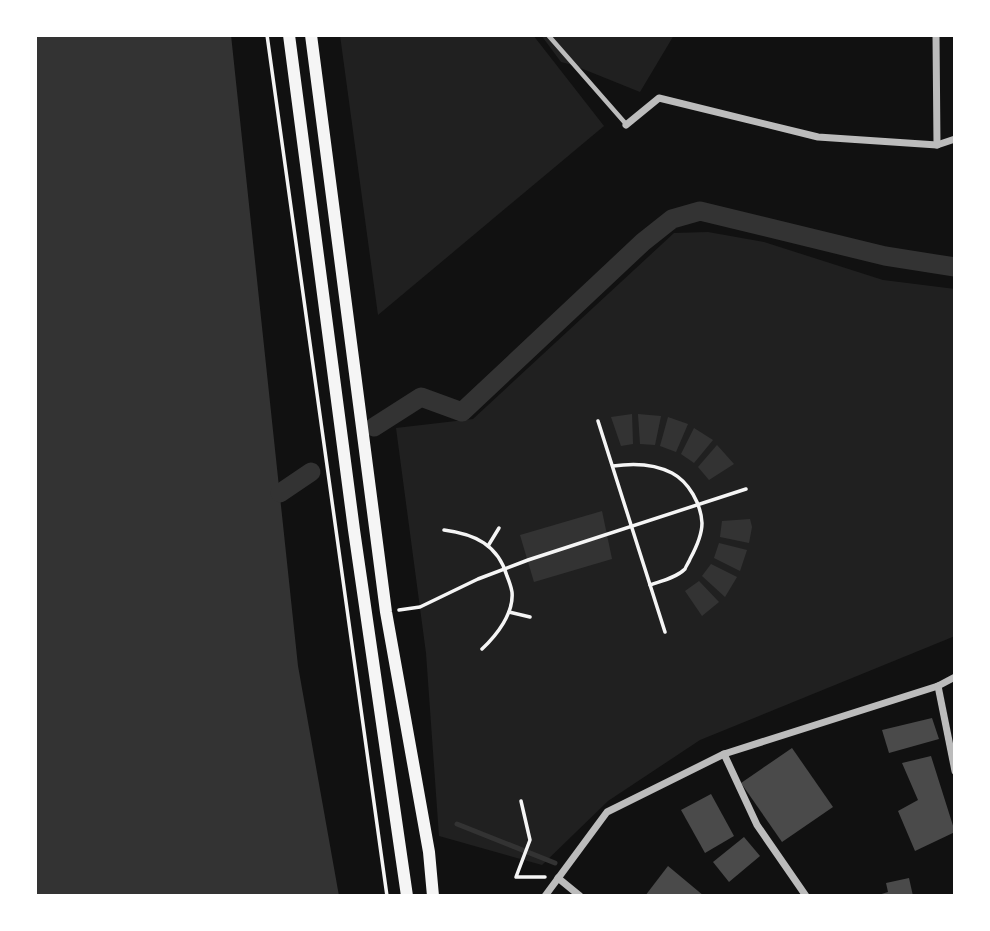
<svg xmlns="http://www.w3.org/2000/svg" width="990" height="931" font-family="Literata,serif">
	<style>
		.green { fill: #202020 }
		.water { fill: #333 }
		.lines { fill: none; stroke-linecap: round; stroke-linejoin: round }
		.stream { stroke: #333; stroke-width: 5 }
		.canal { stroke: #333; stroke-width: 19 }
		.building { fill: #4a4a4a }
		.path { stroke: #f5f5f5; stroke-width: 3.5 }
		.service { stroke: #bcbcbc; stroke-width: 4.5 }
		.minor { stroke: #bcbcbc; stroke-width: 7 }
		.secondary { stroke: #f5f5f5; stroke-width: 12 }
	</style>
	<rect width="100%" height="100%" fill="#111"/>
	<g class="green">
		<path d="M 340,35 L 533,35 L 604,126 L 378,315 Z"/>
		<path d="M 541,35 L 674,35 L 640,92 L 573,65 L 561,62 Z"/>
		<path d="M 708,232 L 764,242 L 883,280 L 955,289 L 955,636 L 700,740 L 608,801 L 542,865 L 439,836 L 426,653 L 396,428 L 473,419 L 674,233 Z"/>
	</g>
	<g class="water">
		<path d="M 35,35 L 231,35 L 298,666 L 339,896 L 35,896 Z"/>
		<path d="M 632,414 L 633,444 L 621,446 L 611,417 Z"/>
		<path d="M 638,414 L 661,416 L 655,445 L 640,444 Z"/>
		<path d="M 668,417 L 688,424 L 676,452 L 660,446 Z"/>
		<path d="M 694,428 L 713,440 L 694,463 L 681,454 Z"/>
		<path d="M 717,445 L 734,464 L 709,480 L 698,467 Z"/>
		<path d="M 602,511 L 612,559 L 534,582 L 520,535 Z"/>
		<path d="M 750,519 L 752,527 L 749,543 L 720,537 L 722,521 Z"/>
		<path d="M 719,543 L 747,550 L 740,571 L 714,558 Z"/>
		<path d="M 711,564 L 737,577 L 725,597 L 702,576 Z"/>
		<path d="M 699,581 L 719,602 L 702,616 L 685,591 Z"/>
	</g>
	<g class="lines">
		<path class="stream" d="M 457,824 L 555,863"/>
		<g class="canal">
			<path d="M 374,427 L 421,397 L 462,412 L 643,242 L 672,219 L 700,211 L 885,256 L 955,267"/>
			<path d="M 280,493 L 311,472"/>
		</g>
	</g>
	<g class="building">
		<path d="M 932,718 L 939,739 L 889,753 L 882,730 Z"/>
		<path d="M 792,748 L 833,807 L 782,842 L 741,783 Z"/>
		<path d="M 931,756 L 955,832 L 915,851 L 898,811 L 918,800 L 902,763 Z"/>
		<path d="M 711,794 L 734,836 L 705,853 L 681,810 Z"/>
		<path d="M 744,837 L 760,856 L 729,882 L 713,862 Z"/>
		<path d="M 668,866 L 704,896 L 645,896 Z"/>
		<path d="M 909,878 L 913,896 L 875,896 L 888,892 L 886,883 Z"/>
	</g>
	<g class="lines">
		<g class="path">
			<path d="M 267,35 L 387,896"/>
			<path d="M 598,421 L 665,632"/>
			<path d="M 613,466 C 633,463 653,463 672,473 C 689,482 701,504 702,523 C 702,536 696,548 690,559 C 690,560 685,568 685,569 C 676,578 661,581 650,585"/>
			<path d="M 444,530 C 475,534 498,545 507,576 C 509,581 511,586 512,592 C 514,613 497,635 482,649"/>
			<path d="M 488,546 L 499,528"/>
			<path d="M 399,610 L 420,607 L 478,579 L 528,560 L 746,489"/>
			<path d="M 509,612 L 530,617"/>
			<path d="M 521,801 L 530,840 L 516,877 L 545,877"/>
		</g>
		<path class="service" d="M 548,35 L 626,124"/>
		<g class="minor">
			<path d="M 936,35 L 937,145"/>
			<path d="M 626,125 L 659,98 L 818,137 L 937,145 L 955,139"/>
			<path d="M 938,686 L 955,771"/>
			<path d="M 724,754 L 757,825 L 806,896"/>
			<path d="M 558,878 L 580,896"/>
			<path d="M 545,896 L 607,812 L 724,754 L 938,686 L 955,677"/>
		</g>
		<g class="secondary">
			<path d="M 289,35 L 354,530 L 407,896"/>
			<path d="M 311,35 L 386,612 L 429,852 L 433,896"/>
		</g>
	</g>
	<rect width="990" height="931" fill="none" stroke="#ffffff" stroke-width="74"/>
</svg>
